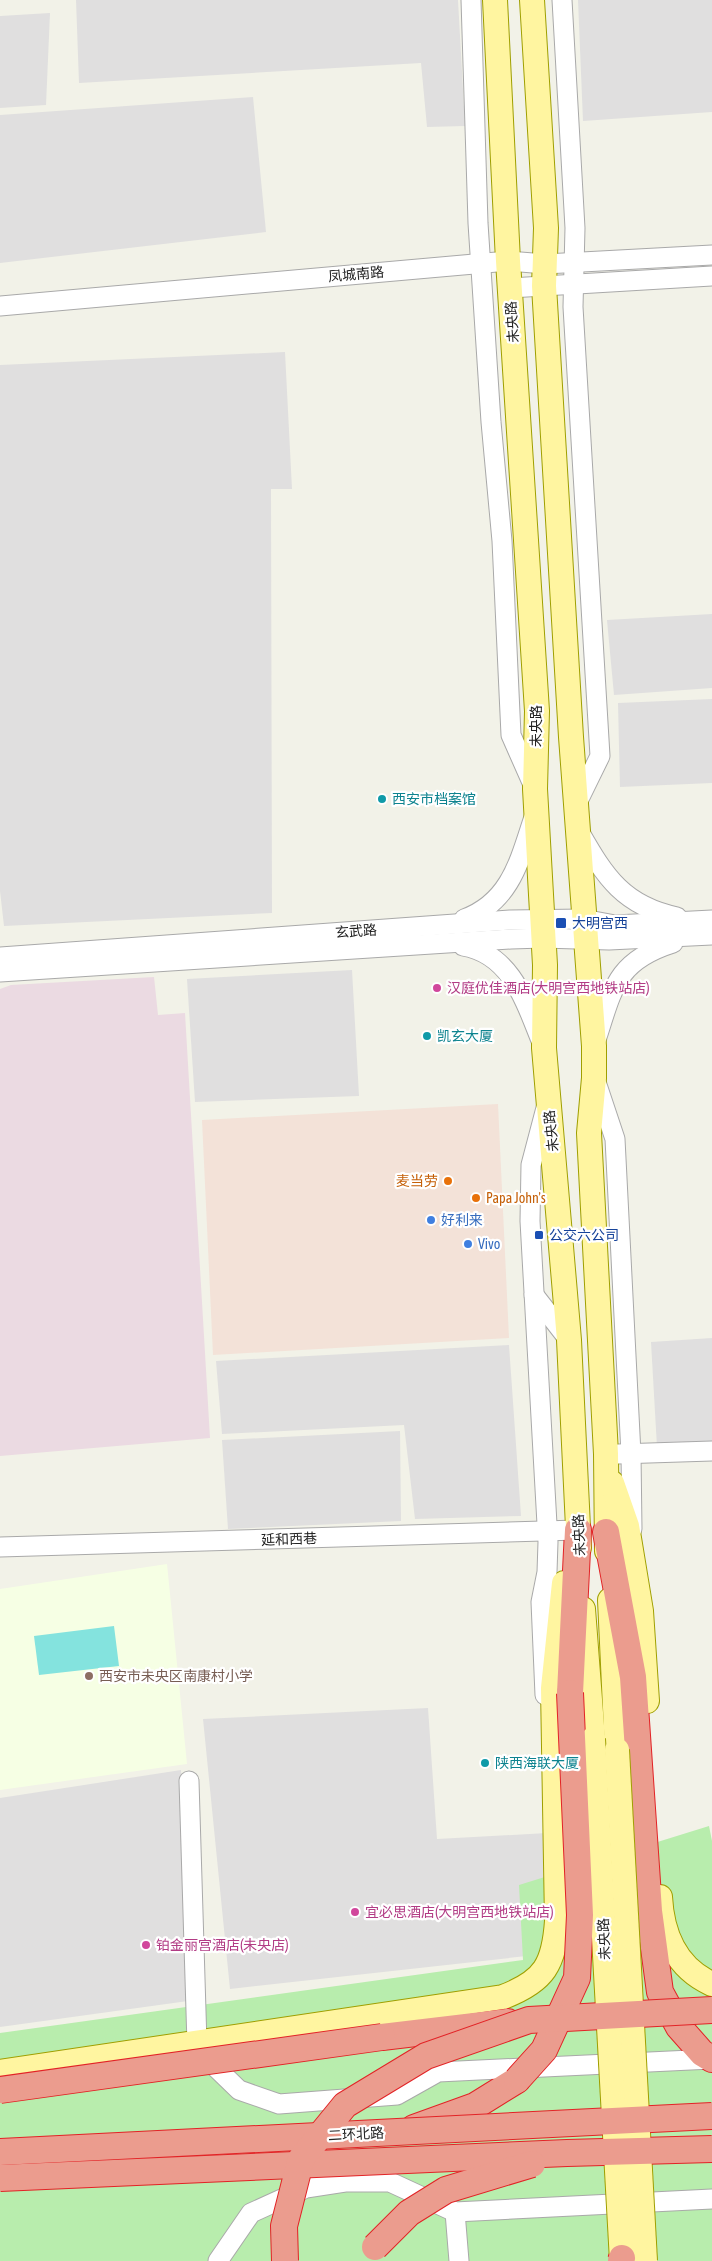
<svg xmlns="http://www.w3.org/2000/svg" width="712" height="2261" font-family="'Asap Condensed','Noto Sans SC',sans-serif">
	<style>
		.residential { fill: #e0dfdf }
		.commercial { fill: #f3e2d8 }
		.industrial { fill: #ebdae2 }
		.education { fill: #f6ffe4 }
		.grass { fill: #b8edad }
		.pitch { fill: #84e3de }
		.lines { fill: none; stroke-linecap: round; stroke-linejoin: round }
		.minor-casing { stroke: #a9a9a9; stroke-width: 21 }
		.major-casing { stroke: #9f9f00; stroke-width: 26 }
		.highway-casing { stroke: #e22326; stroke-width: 28 }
		.minor { stroke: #fff; stroke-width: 19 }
		.major { stroke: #fff5a0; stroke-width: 24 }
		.highway { stroke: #eb9c8e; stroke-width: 26 }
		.major-bridge-casing { stroke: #9f9f00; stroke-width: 26; stroke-linecap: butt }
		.highway-bridge-casing { stroke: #e22326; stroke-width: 28; stroke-linecap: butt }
		.major-bridge { stroke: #fff5a0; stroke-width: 24 }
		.highway-bridge { stroke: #eb9c8e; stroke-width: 26 }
		.culture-dot { fill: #0f9aa8; stroke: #fff; stroke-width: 2 }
		.transit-dot { fill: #1a4fb4; stroke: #fff; stroke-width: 2 }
		.hotel-dot { fill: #d1479c; stroke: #fff; stroke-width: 2 }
		.food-dot { fill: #e8710a; stroke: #fff; stroke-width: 2 }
		.shop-dot { fill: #3f7fe0; stroke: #fff; stroke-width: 2 }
		.education-dot { fill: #8d6e63; stroke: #fff; stroke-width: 2 }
		.labels { text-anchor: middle; stroke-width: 4.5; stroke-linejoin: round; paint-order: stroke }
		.street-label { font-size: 14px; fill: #222; stroke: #fff }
		.culture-label { font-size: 14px; fill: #0d838f; stroke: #fff; text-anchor: start }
		.transit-label { font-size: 14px; fill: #164399; stroke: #fff; text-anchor: start }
		.hotel-label { font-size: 14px; fill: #b23c85; stroke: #fff; text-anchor: start }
		.food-label { font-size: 14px; fill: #c56008; stroke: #fff; text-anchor: end }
		.shop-label { font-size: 14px; fill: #366cbe; stroke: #fff; text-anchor: start }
		.education-label { font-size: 14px; fill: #785e54; stroke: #fff; text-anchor: start }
	</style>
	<rect width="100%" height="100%" fill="#f2f2e8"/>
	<g class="residential">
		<path d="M 76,0 L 458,0 L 465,126 L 427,127 L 421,63 L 79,83 Z"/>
		<path d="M 578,0 L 712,0 L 712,112 L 583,121 Z"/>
		<path d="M 50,13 L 46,105 L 0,108 L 0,16 Z"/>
		<path d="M 253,97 L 266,232 L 0,263 L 0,115 Z"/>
		<path d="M 285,352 L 292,489 L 271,489 L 272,913 L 4,926 L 0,891 L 0,365 Z"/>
		<path d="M 712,614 L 712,688 L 614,695 L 607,620 Z"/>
		<path d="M 712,699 L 712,783 L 620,787 L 618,703 Z"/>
		<path d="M 352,970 L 359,1096 L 195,1102 L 187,979 Z"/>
		<path d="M 712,1338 L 712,1443 L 657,1447 L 651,1342 Z"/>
		<path d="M 509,1345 L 521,1516 L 415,1519 L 404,1425 L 222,1434 L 216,1361 Z"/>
		<path d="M 400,1431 L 401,1521 L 228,1529 L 222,1440 Z"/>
		<path d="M 428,1708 L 437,1839 L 547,1833 L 545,1954 L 230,1989 L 203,1719 Z"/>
		<path d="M 181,1770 L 188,2001 L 0,2027 L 0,1798 Z"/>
	</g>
	<path class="commercial" d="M 498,1104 L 509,1338 L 213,1355 L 202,1120 Z"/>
	<path class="industrial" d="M 154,977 L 158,1015 L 185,1013 L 210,1438 L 0,1456 L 0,989 L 11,985 Z"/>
	<path class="education" d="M 167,1564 L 187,1764 L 0,1790 L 0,1589 Z"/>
	<path class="grass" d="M 709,1826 L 712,1841 L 712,2261 L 0,2261 L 0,2033 L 523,1960 L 519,1885 Z"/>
	<path class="pitch" d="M 114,1626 L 119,1666 L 39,1675 L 34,1636 Z"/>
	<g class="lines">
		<g class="minor-casing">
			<g id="minor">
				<path d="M 471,0 L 478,223 L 491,422 L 502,541 L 511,735 L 534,787"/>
				<path d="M 562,0 L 575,228 L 573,307 L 600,756 L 576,805"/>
				<path d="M 510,288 L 712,276"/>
				<path d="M 0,306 L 508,261 L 545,264 L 712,255"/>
				<path d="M 580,833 C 605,877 624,906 677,917"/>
				<path d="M 464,919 C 511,902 520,859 534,817"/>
				<path d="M 463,946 C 512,954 526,1004 542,1043"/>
				<path d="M 0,957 L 510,920 L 583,919 L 615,925 L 712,920"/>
				<path d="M 0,972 L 511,939 L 543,938 L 609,940 L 712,935"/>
				<path d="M 596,1040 C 613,988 616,961 673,943"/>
				<path d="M 596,1082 L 615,1139 L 631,1454 L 632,1529"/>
				<path d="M 534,1295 L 569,1340"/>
				<path d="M 618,1454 L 712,1451"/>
				<path d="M 0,1547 L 578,1530"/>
				<path d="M 545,1695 L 541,1602 L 547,1572 L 548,1542 L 530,1221 L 531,1165 L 546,1108"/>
				<path d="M 189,1781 L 197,2044 L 208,2060 L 239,2090 L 279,2104 L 397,2095 L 438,2072 L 712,2059"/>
				<path d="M 455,2212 L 459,2261"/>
				<path d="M 218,2261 L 251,2213 L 306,2188 L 345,2182 L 390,2182 L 455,2212 L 712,2199"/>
			</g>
		</g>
		<g class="major-casing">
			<g id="major">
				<path d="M 495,0 L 508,261 L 537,711 L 535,789 L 545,965 L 544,1048 L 569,1340 L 579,1548"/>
				<path d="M 532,0 L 546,228 L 544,286 L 571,737 L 594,1046 L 594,1078 L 589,1133 L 606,1454 L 607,1551"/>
				<path d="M 612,1483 L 627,1526 L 641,1611 L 647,1701"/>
				<path d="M 610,1600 L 617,1750"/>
				<path d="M 583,1609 L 593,1739"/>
				<path d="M 660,1897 C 662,1934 676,1968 712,1984"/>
				<path d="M 0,2072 L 503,1997 C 545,1981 554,1964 557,1921 L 553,1688 L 564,1583"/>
			</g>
		</g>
		<g class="highway-casing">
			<g id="highway">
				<path d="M 606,1532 L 633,1677 L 649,1911 L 660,1992 L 679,2027 L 702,2053 L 712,2059"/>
				<path d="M 570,1693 L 578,1530"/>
				<path d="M 382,2037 L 508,2022"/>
				<path d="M 414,2128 L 475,2106 L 517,2080"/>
			</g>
		</g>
		<use href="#minor" class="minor"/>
		<use href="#major" class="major"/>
		<use href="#highway" class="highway"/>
		<g class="major-bridge-casing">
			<g id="major-bridge">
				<path d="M 593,1739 L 622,2261"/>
				<path d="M 617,1750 L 645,2261"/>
			</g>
		</g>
		<g class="highway-bridge-casing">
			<g id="highway-bridge">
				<path d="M 517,2080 L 544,2050 L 577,1978 L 580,1915 L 570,1693"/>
				<path d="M 0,2090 L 382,2037"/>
				<path d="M 0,2152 L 712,2116"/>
				<path d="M 0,2178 L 567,2153 L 712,2149"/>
				<path d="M 375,2247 L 409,2213 L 446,2190 L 532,2164"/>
				<path d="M 285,2261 L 284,2226 L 301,2159 L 345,2105 L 426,2056 L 529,2020 L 712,2010"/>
				<path d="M 621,2261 L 622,2258"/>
			</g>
		</g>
		<use href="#major-bridge" class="major-bridge"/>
		<use href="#highway-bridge" class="highway-bridge"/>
	</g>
	<g class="culture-dot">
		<circle cx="382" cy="799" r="5"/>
		<circle cx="427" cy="1036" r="5"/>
		<circle cx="485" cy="1763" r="5"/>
	</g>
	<g class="transit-dot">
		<rect x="555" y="917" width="12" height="12" rx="2.5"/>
		<rect x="534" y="1230" width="10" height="10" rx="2.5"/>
	</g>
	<g class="hotel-dot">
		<circle cx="437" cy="988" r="5"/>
		<circle cx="355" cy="1912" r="5"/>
		<circle cx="146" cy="1945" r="5"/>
	</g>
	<g class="food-dot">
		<circle cx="448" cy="1181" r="5"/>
		<circle cx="476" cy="1198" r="5"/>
	</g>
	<g class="shop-dot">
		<circle cx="431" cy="1220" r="5"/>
		<circle cx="468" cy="1244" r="5"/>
	</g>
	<circle class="education-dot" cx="89" cy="1676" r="5"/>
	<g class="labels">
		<g class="street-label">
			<text transform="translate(356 274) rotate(-5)" y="5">凤城南路</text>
			<text transform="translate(512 322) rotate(-94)" y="5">未央路</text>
			<text transform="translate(536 726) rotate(-90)" y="5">未央路</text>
			<text transform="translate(356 931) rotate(-4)" y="5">玄武路</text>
			<text transform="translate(551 1131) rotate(-96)" y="5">未央路</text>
			<text transform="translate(579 1535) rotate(-93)" y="5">未央路</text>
			<text transform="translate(289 1539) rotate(-2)" y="5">延和西巷</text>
			<text transform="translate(604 1939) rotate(-93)" y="5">未央路</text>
			<text transform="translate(356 2134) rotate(-3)" y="5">二环北路</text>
		</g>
		<g class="culture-label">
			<text x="392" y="804">西安市档案馆</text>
			<text x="437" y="1041">凯玄大厦</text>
			<text x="495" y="1768">陕西海联大厦</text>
		</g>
		<g class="transit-label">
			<text x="572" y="928">大明宫西</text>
			<text x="549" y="1240">公交六公司</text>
		</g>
		<g class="hotel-label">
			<text x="447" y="993">汉庭优佳酒店(大明宫西地铁站店)</text>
			<text x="365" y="1917">宜必思酒店(大明宫西地铁站店)</text>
			<text x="156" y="1950">铂金丽宫酒店(未央店)</text>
		</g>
		<g class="food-label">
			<text x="438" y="1186">麦当劳</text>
			<text x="486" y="1203" text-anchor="start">Papa John's</text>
		</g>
		<g class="shop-label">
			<text x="441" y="1225">好利来</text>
			<text x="478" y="1249">Vivo</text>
		</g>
		<g class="education-label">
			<text x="99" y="1681">西安市未央区南康村小学</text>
		</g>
	</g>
</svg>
